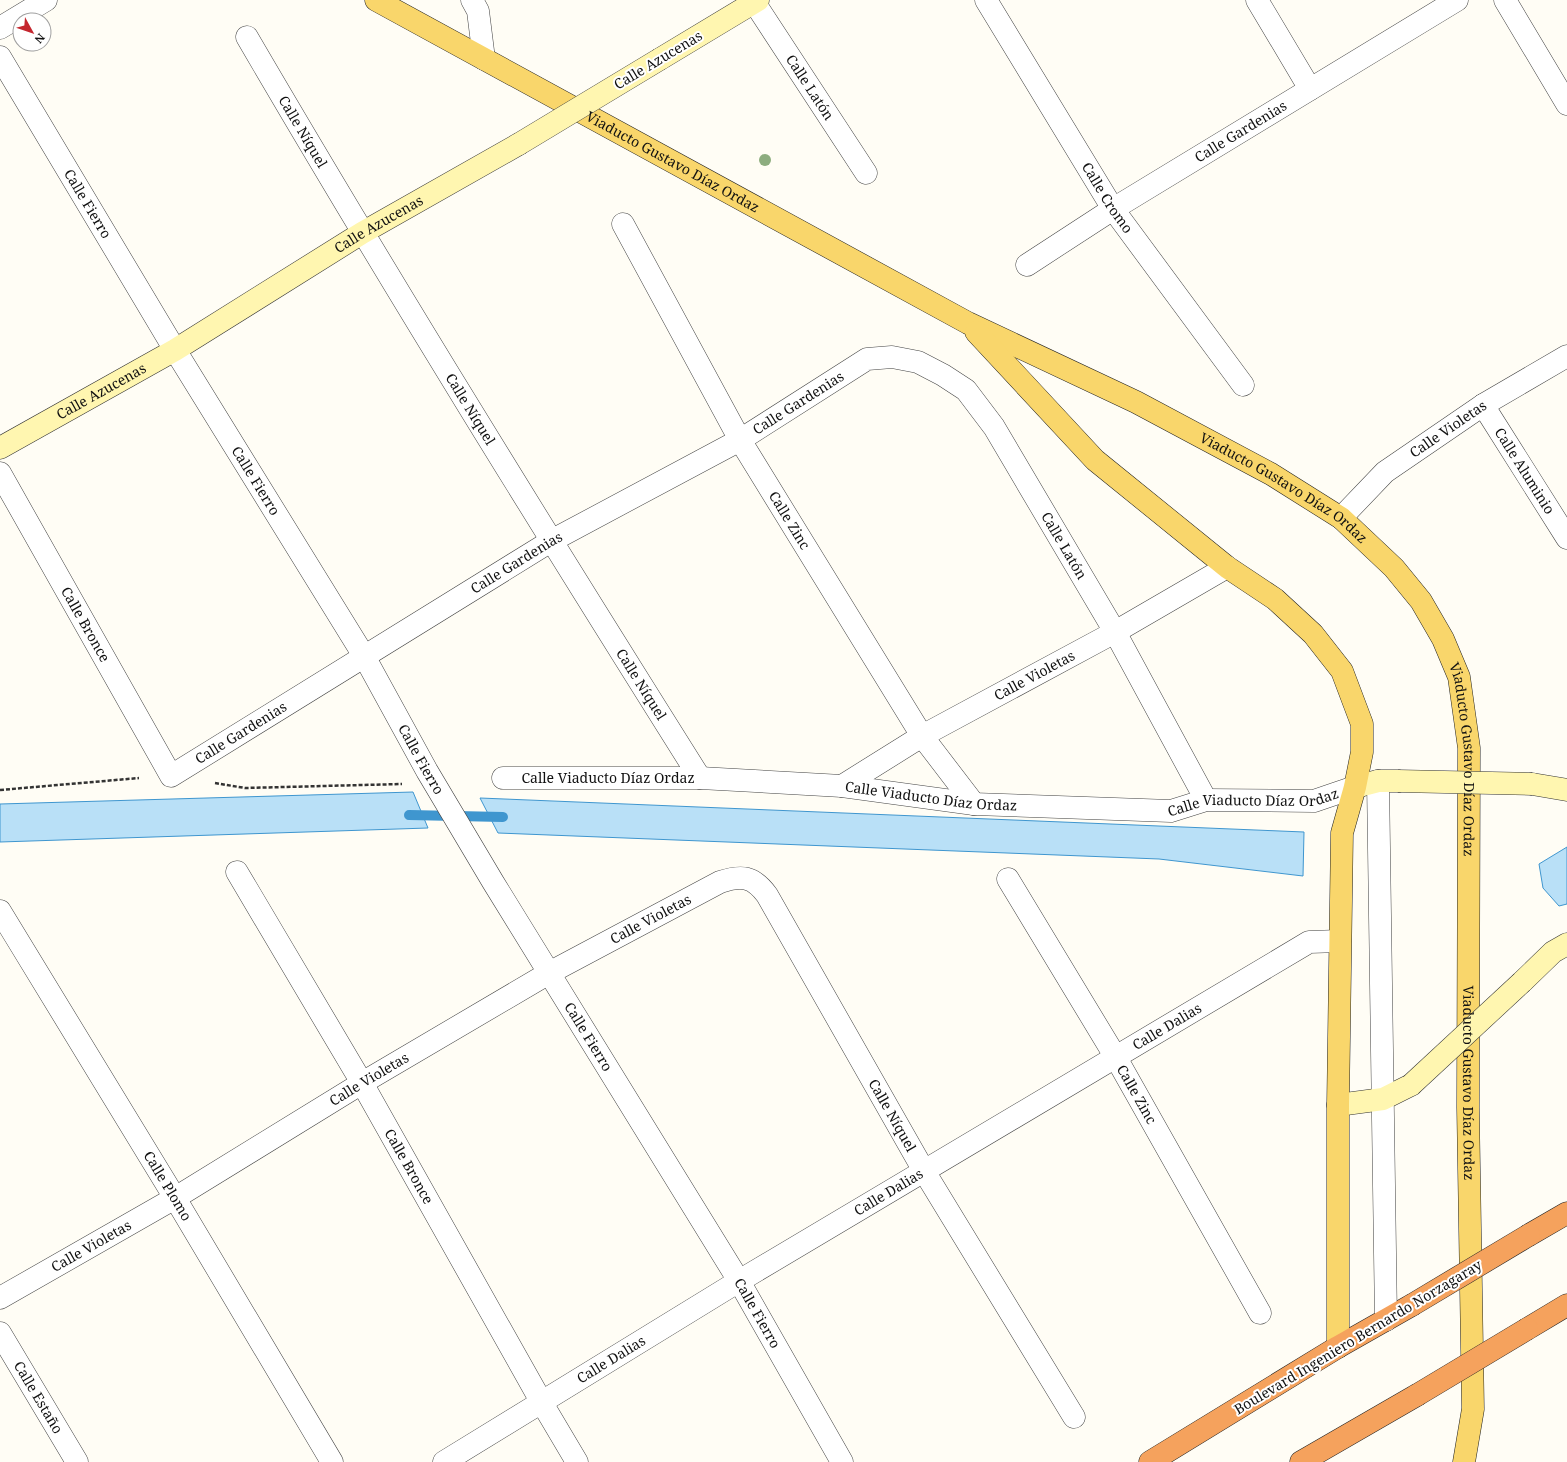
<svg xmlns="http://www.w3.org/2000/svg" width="1567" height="1462" font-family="'Noto Serif',serif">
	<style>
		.water { fill: #b9e0f7; stroke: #3f96cf }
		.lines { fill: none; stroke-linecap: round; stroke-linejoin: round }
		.stream { stroke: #3f96cf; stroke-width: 10 }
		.street-casing { stroke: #444; stroke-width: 23 }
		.secondary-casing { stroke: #333; stroke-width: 23 }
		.primary-casing { stroke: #222; stroke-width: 23 }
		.highway-casing { stroke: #222; stroke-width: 23 }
		.path { stroke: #333; stroke-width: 2.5; stroke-dasharray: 4 2; stroke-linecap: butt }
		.street { stroke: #fff; stroke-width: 22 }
		.secondary { stroke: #fff6b0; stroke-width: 22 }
		.primary { stroke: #f9d66b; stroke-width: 22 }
		.highway { stroke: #f5a25d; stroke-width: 22 }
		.secondary-bridge-casing { stroke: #333; stroke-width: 23; stroke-linecap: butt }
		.highway-bridge-casing { stroke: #222; stroke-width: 23; stroke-linecap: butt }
		.secondary-bridge { stroke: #fff6b0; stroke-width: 22 }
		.highway-bridge { stroke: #f5a25d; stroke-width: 22 }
		.tree { fill: #8dad7f }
		.labels { text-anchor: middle; stroke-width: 4; stroke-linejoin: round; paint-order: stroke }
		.street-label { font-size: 14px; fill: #111; stroke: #fff }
	</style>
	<rect width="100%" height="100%" fill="#fffdf5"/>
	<g class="water">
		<path d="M 413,792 L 428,828 L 0,842 L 0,804 Z"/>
		<path d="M 480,798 L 1304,832 L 1303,876 L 1159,859 L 498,833 Z"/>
		<path d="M 1567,847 L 1567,904 L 1559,906 L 1543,888 L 1539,864 Z"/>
	</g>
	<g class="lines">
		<path class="stream" d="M 409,815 L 503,817"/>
		<g class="street-casing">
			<g id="street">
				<path d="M 472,0 L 478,11 L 484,59"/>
				<path id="s1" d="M 986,0 L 1113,209 L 1243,385"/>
				<path d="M 1257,0 L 1310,89"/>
				<path d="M 1505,0 L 1567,104"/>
				<path id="s2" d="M 754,2 L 866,173"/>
				<path d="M 0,28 L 46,0"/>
				<path id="s3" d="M 247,37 C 393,287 546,533 700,778"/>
				<path id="s4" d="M 0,57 L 175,350 L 364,656 L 427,771 L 493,882 L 739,1281 L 842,1462"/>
				<path id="s5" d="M 623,224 L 740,440 L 922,736 L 974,804"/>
				<path id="s6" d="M 1027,265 L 1113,209 L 1457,0"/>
				<path id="s7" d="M 1483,405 L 1567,538"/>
				<path id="s8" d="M 0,473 L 171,776 L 551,541 L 740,440 L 867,359 L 892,357 L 918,362 L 943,375 L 966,390 L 994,427 L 1115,632 L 1206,800"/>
				<path id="s9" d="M 1341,518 L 1385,472 L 1483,405 L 1567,356"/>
				<path id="s10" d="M 503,778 L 700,778 L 842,786 L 974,804 L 1171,811 L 1206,800 L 1314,801 L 1355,787"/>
				<path d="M 1378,781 L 1386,1320"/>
				<path id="s11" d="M 842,786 L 922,736 L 1115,632 L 1227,567"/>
				<path id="s12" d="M 237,872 L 362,1083 L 542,1403 L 577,1462"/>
				<path id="s13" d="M 1008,879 L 1115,1056 L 1260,1313"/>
				<path id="s14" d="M 0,911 L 175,1198 L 332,1462"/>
				<path id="s15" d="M 0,1298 L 175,1198 L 362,1083 L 549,973 L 720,882 C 742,875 753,876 767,895 L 924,1171 L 1074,1417"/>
				<path id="s16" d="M 0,1333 L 77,1462"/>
				<path id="s17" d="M 444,1462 L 739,1281 L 1309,942 L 1340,941"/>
			</g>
		</g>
		<g class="secondary-casing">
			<g id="secondary">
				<path d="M 660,59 L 758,0"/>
				<path id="s18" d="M 0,448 L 175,350 L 362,233 L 519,144"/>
				<path d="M 1532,784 L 1567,790"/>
				<path d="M 1355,787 L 1378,781 L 1398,781"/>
				<path d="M 1522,982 L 1553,952 L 1567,944"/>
				<path d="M 1338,1105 L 1383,1099 L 1411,1085"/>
			</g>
		</g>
		<g class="primary-casing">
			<g id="primary">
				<path id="s19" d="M 376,0 L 968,323 L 1136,402 L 1271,474 L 1341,518 L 1394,568 L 1421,601 L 1443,639 L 1459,677 L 1469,748 L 1468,1108 L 1473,1409 L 1464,1462"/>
				<path d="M 976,332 L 1095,460 L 1227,567 L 1275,599 L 1313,634 L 1342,671 L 1362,724 L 1362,752 L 1355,787 L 1342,833 L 1338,1105 L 1338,1347"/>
			</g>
		</g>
		<g class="highway-casing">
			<g id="highway">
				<path d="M 1529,1235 L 1567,1213"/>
				<path d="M 1527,1329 L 1567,1305"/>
				<path d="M 1150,1462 L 1338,1347 L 1412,1305"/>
				<path d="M 1301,1462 L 1417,1395"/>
			</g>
		</g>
		<g class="path">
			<path d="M 215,783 L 245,788 L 402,784"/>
			<path d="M 0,790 L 139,778"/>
		</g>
		<use href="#street" class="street"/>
		<use href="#secondary" class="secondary"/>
		<use href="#primary" class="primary"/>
		<use href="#highway" class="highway"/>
		<g class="secondary-bridge-casing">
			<g id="secondary-bridge">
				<path d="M 519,144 L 660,59"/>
				<path d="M 1398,781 L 1532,784"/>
				<path d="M 1411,1085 L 1522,982"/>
			</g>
		</g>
		<g class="highway-bridge-casing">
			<g id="highway-bridge">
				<path d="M 1412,1305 L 1529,1235"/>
				<path d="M 1417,1395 L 1527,1329"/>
			</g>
		</g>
		<use href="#secondary-bridge" class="secondary-bridge"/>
		<use href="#highway-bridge" class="highway-bridge"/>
	</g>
	<circle class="tree" cx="765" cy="160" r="6"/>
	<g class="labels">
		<g class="street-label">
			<text transform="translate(658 60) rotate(-31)" y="5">Calle Azucenas</text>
			<text dy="5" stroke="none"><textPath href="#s2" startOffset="102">Calle Latón</textPath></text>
			<text dy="5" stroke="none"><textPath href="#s6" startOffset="252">Calle Gardenias</textPath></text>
			<text dy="5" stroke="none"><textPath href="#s3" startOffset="110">Calle Níquel</textPath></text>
			<text dy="5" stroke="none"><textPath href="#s19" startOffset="338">Viaducto Gustavo Díaz Ordaz</textPath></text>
			<text dy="5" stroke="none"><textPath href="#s1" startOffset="232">Calle Cromo</textPath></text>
			<text dy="5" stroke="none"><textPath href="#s4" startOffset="171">Calle Fierro</textPath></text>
			<text dy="5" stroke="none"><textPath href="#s18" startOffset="440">Calle Azucenas</textPath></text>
			<text dy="5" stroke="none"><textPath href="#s18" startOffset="116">Calle Azucenas</textPath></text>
			<text dy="5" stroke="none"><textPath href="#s8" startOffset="1078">Calle Gardenias</textPath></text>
			<text dy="5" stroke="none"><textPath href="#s3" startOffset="434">Calle Níquel</textPath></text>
			<text dy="5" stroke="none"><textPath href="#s9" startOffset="140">Calle Violetas</textPath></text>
			<text dy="5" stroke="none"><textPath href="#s7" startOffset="78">Calle Aluminio</textPath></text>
			<text dy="5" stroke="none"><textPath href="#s4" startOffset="495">Calle Fierro</textPath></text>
			<text dy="5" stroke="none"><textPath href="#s19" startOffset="1031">Viaducto Gustavo Díaz Ordaz</textPath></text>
			<text dy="5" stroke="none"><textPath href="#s5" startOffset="340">Calle Zinc</textPath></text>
			<text dy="5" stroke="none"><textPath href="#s8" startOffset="1451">Calle Latón</textPath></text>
			<text dy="5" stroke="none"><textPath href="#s8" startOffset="754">Calle Gardenias</textPath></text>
			<text dy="5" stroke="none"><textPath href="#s8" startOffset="174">Calle Bronce</textPath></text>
			<text dy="5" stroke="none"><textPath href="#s11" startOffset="222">Calle Violetas</textPath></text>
			<text dy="5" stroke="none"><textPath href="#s3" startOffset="758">Calle Níquel</textPath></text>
			<text dy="5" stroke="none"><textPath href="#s8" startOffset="430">Calle Gardenias</textPath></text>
			<text dy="5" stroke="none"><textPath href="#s4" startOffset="819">Calle Fierro</textPath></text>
			<text dy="5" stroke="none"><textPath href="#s19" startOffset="1379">Viaducto Gustavo Díaz Ordaz</textPath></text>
			<text dy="5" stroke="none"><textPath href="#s10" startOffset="105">Calle Viaducto Díaz Ordaz</textPath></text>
			<text dy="5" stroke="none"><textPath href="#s10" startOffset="429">Calle Viaducto Díaz Ordaz</textPath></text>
			<text dy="5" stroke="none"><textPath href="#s10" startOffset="753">Calle Viaducto Díaz Ordaz</textPath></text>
			<text dy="5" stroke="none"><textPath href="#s15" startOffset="753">Calle Violetas</textPath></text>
			<text dy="5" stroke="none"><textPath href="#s17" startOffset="844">Calle Dalias</textPath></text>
			<text dy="5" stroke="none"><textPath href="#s4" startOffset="1143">Calle Fierro</textPath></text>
			<text dy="5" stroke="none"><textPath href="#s15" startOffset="429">Calle Violetas</textPath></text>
			<text dy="5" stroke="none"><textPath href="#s19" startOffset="1703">Viaducto Gustavo Díaz Ordaz</textPath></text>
			<text dy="5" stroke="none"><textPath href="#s13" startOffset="251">Calle Zinc</textPath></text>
			<text dy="5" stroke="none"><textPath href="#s15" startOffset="1139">Calle Níquel</textPath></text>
			<text dy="5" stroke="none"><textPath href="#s12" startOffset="341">Calle Bronce</textPath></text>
			<text dy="5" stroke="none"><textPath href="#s14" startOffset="322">Calle Plomo</textPath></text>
			<text dy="5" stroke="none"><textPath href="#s17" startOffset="520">Calle Dalias</textPath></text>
			<text dy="5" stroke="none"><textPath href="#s15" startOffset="105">Calle Violetas</textPath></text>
			<text dy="5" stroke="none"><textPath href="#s4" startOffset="1467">Calle Fierro</textPath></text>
			<text transform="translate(1358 1337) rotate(-31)" y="5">Boulevard Ingeniero Bernardo Norzagaray</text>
			<text dy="5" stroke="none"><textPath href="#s17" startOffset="196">Calle Dalias</textPath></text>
			<text dy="5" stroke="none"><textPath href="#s16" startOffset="75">Calle Estaño</textPath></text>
		</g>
	</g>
	<g transform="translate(32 32) rotate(130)"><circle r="19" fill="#ffffff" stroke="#a0a0a0"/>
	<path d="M0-3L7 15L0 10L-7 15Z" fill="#c4262e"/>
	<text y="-6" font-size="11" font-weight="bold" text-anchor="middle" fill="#111111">N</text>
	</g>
</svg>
